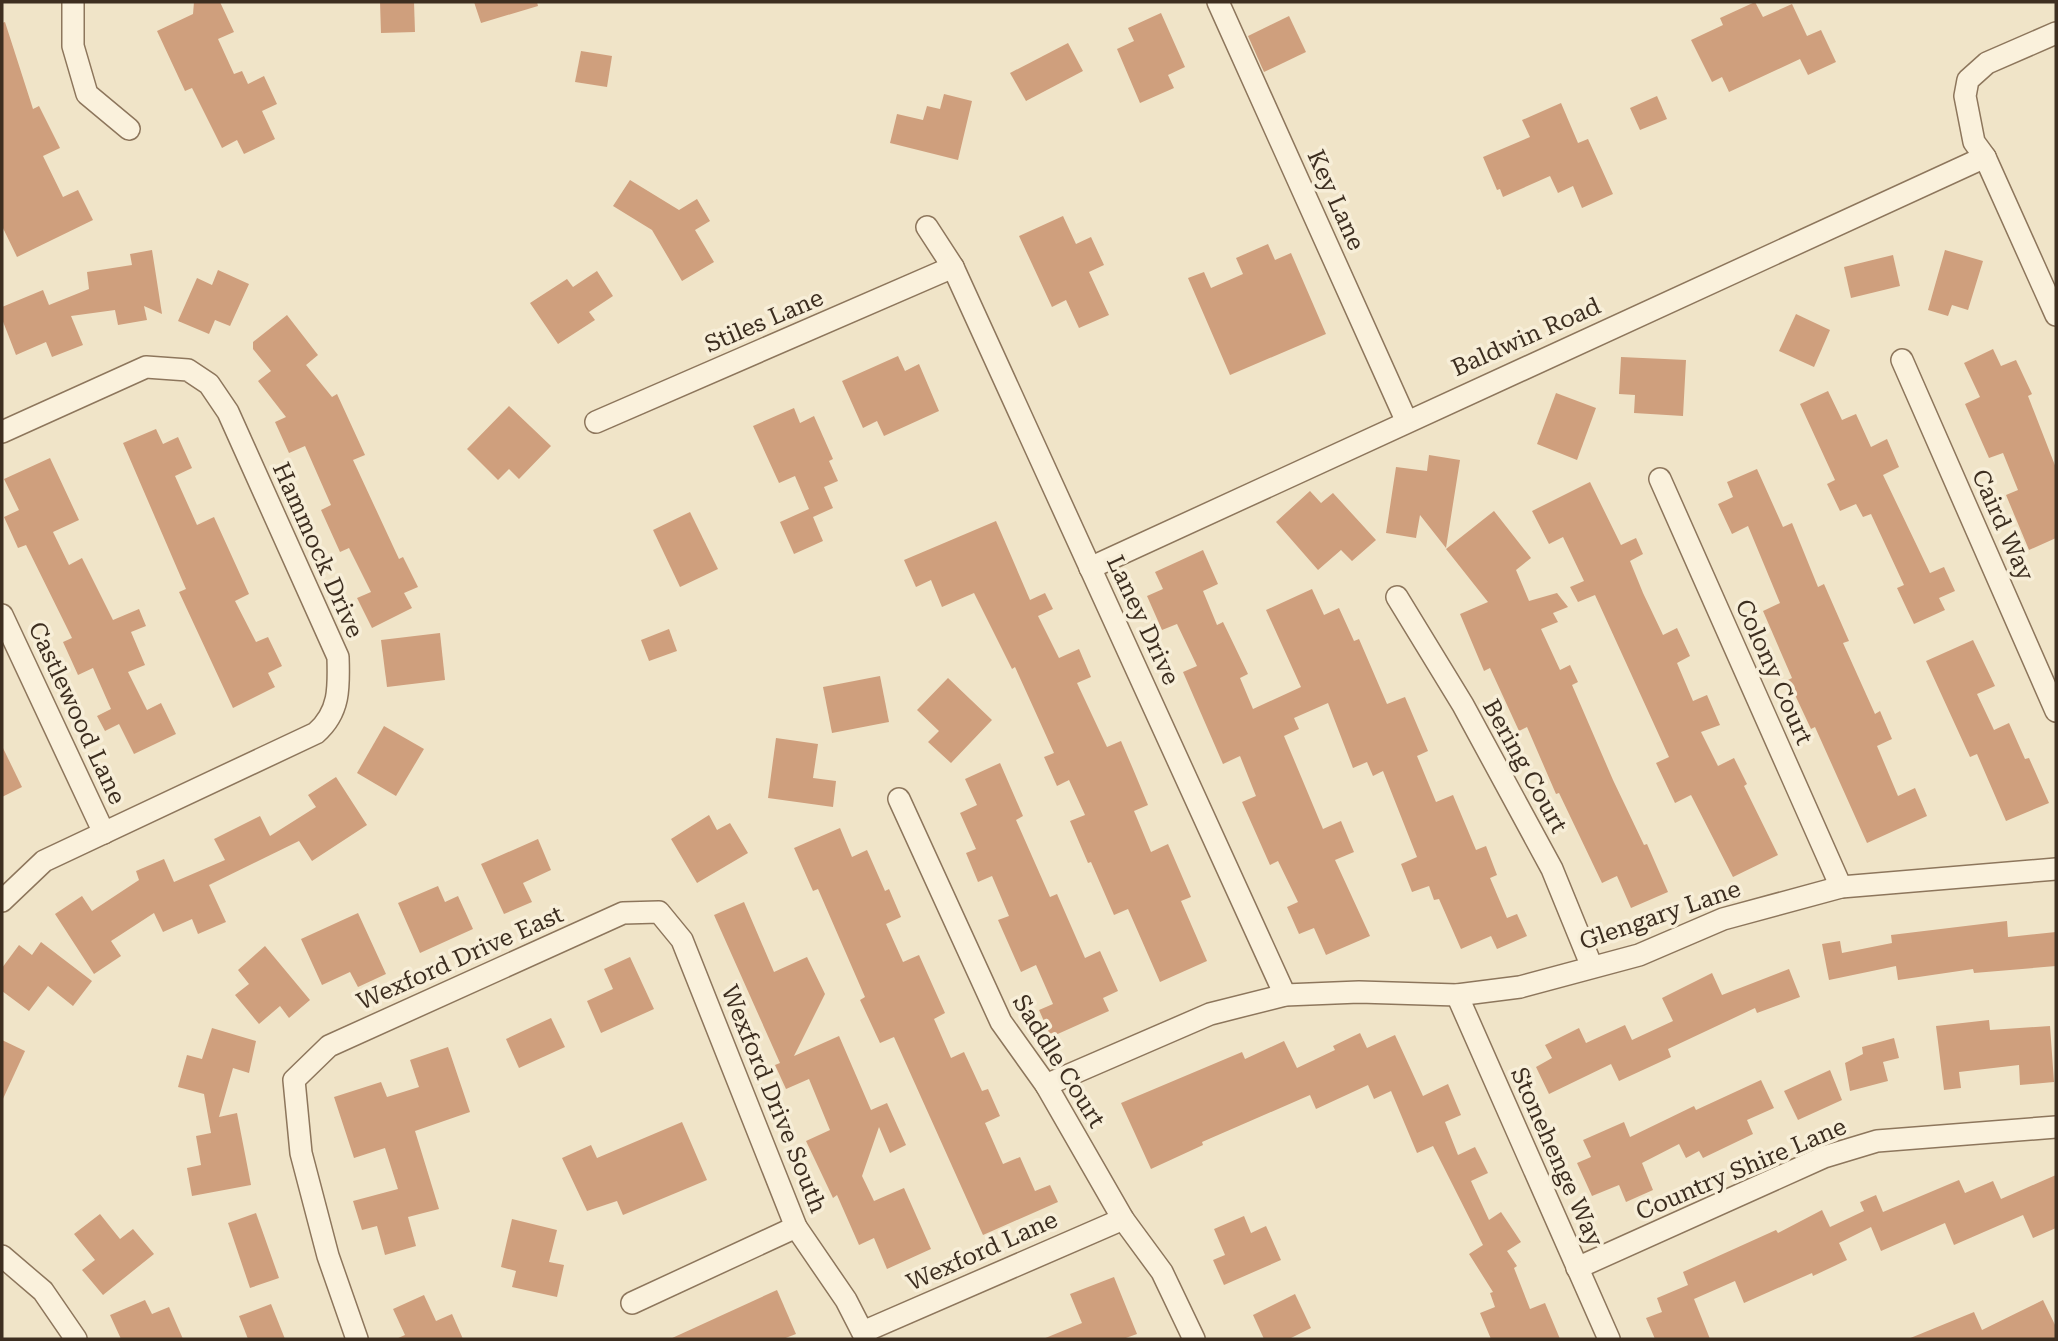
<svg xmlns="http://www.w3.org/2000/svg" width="2058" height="1341" font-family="'Roboto Serif',serif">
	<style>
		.building { fill: #cf9f7d }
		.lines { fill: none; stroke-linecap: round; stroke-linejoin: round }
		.minor-casing { stroke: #8d765c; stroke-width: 24 }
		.minor { stroke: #faf1dc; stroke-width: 21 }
		.labels { text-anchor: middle; stroke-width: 7; stroke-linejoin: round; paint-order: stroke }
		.street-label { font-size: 24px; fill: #3d2e20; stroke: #f7eed8 }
	</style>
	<rect width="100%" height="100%" fill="#f0e4c8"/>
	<g class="building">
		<path d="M 194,2 L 220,2 L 234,32 L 218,39 L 234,74 L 242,71 L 248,84 L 264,76 L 277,104 L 262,111 L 275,139 L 244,154 L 237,140 L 222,148 L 192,88 L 185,91 L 157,31 L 193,14 Z"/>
		<path d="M 380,2 L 414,2 L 415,32 L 381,33 Z"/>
		<path d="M 474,2 L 537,2 L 538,6 L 481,23 Z"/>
		<path d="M 1755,2 L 1763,17 L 1792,4 L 1807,36 L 1821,30 L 1836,62 L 1808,75 L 1800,59 L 1729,92 L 1722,77 L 1712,82 L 1691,40 L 1723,25 L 1720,18 Z"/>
		<path d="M 1161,13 L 1185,67 L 1168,75 L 1174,88 L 1140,103 L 1117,49 L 1134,41 L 1128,28 Z"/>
		<path d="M 1289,16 L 1306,52 L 1264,72 L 1248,36 Z"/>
		<path d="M 5,22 L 33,109 L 39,106 L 60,148 L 43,156 L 63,197 L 78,190 L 93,220 L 17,257 L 2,226 L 2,23 Z"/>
		<path d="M 1068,43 L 1083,71 L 1026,101 L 1010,73 Z"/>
		<path d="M 581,51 L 612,56 L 607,87 L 575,82 Z"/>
		<path d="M 944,94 L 972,101 L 958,160 L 890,143 L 897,114 L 923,120 L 927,106 L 940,109 Z"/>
		<path d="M 1657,96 L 1667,119 L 1640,130 L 1630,108 Z"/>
		<path d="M 1561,103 L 1578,143 L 1588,139 L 1613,194 L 1582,208 L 1573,186 L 1558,193 L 1550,176 L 1503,197 L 1500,189 L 1497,190 L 1483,157 L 1530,137 L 1522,120 Z"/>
		<path d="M 630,180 L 679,210 L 697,199 L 710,221 L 695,230 L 714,262 L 682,281 L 652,230 L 613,206 Z"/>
		<path d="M 1063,216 L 1076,244 L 1091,237 L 1104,265 L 1089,272 L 1109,315 L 1079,328 L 1066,300 L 1052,307 L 1019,236 Z"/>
		<path d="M 1268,244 L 1275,260 L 1291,253 L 1326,334 L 1230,375 L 1188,278 L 1204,272 L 1211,288 L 1243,274 L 1236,258 Z"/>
		<path d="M 152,250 L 162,314 L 144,306 L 147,320 L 118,325 L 115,310 L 71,316 L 83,345 L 52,357 L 46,342 L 16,355 L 2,319 L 2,307 L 43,290 L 49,305 L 89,289 L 87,272 L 132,265 L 130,254 Z"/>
		<path d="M 1945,250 L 1983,261 L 1968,310 L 1952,305 L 1948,316 L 1928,310 Z"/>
		<path d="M 1893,255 L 1900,286 L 1851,298 L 1844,267 Z"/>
		<path d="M 218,270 L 249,284 L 230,326 L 215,320 L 209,334 L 178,321 L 197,278 L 212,285 Z"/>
		<path d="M 597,271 L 613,296 L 589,312 L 595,320 L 558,344 L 530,303 L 567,279 L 573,287 Z"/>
		<path d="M 1796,314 L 1830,330 L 1814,367 L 1779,351 Z"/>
		<path d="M 287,315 L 318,355 L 306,365 L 332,397 L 337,394 L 365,455 L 353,460 L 399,559 L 403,557 L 418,587 L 404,593 L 412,608 L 372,628 L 357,598 L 371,592 L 349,548 L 340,552 L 321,510 L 331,505 L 305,446 L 289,453 L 275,422 L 286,417 L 258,381 L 271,371 L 253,349 L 253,342 Z"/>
		<path d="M 1993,349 L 2001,366 L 2016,360 L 2032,394 L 2028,396 L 2056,468 L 2056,538 L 2029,550 L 2006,495 L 2018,490 L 2003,453 L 1989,458 L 1965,404 L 1980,397 L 1964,363 Z"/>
		<path d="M 898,356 L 905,371 L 919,364 L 939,411 L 884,436 L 877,421 L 863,428 L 842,381 Z"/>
		<path d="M 1621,357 L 1686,360 L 1683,416 L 1634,413 L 1635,395 L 1619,394 Z"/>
		<path d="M 1828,391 L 1842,420 L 1856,414 L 1871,447 L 1887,439 L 1899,467 L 1883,475 L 1930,573 L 1944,567 L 1955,591 L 1939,598 L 1945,610 L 1914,624 L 1897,588 L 1904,585 L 1871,514 L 1863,517 L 1856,504 L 1840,511 L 1827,484 L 1835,480 L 1800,404 Z"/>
		<path d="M 1556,393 L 1596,408 L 1577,460 L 1537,444 Z"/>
		<path d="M 509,406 L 551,446 L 519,479 L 509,469 L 498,480 L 467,449 Z"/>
		<path d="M 794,408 L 800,423 L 814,416 L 833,459 L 829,461 L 838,481 L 824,487 L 833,508 L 813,517 L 823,541 L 794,554 L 780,522 L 809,509 L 795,476 L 779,483 L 753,426 Z"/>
		<path d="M 156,429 L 163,444 L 178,437 L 192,468 L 175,476 L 197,525 L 214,517 L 249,594 L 235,601 L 256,642 L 268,637 L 282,666 L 268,673 L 275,687 L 233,708 L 179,592 L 186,589 L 123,443 Z"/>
		<path d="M 1429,455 L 1460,460 L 1446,548 L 1420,515 L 1416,538 L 1386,533 L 1396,467 L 1427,471 Z"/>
		<path d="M 50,458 L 79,520 L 53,532 L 69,565 L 82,558 L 113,620 L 139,609 L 146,626 L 131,632 L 145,665 L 128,672 L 147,710 L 161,703 L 176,734 L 134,754 L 119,724 L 105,731 L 97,716 L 111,709 L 93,668 L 78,675 L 63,642 L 72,638 L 26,545 L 18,548 L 4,517 L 19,510 L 4,479 Z"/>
		<path d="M 1757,469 L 1783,527 L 1792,523 L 1818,587 L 1824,584 L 1849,641 L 1843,643 L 1875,714 L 1880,711 L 1892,739 L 1877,746 L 1898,796 L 1915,788 L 1927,816 L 1867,843 L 1815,727 L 1811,729 L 1788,680 L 1792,678 L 1763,611 L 1780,603 L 1748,526 L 1732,534 L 1718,504 L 1733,497 L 1727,482 Z"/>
		<path d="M 1590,482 L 1621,545 L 1636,538 L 1643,554 L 1630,561 L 1643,593 L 1663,635 L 1677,628 L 1690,656 L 1677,663 L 1693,701 L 1707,695 L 1720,725 L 1701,732 L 1718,766 L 1734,758 L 1747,784 L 1744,786 L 1778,855 L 1733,877 L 1691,795 L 1675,803 L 1656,763 L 1669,757 L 1595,595 L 1578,602 L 1570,587 L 1584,581 L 1563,537 L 1549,544 L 1532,511 Z"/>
		<path d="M 1310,491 L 1321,503 L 1333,493 L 1376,540 L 1352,561 L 1341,550 L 1318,570 L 1276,522 Z"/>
		<path d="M 1494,511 L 1531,558 L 1516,570 L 1529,601 L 1557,593 L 1568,607 L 1553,613 L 1558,622 L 1541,629 L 1560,670 L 1570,665 L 1578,682 L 1572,685 L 1613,780 L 1644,845 L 1647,844 L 1668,892 L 1631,908 L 1617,876 L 1602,883 L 1559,793 L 1556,794 L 1527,727 L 1519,731 L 1490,668 L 1484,671 L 1460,614 L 1488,602 L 1446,549 Z"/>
		<path d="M 690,512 L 718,569 L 680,587 L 653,530 Z"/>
		<path d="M 996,521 L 1030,600 L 1045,593 L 1053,609 L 1038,616 L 1059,658 L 1079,649 L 1091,677 L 1077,683 L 1107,747 L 1121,741 L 1133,769 L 1148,805 L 1134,811 L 1151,852 L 1168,844 L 1191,897 L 1181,901 L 1207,961 L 1160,982 L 1128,909 L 1114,915 L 1091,862 L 1088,863 L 1070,821 L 1085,815 L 1069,780 L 1057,786 L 1044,757 L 1054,753 L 1015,667 L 1012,669 L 974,593 L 942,607 L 931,580 L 916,587 L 904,560 Z"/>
		<path d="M 1203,550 L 1218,584 L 1203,591 L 1217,625 L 1223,622 L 1248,674 L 1240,678 L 1253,709 L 1301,687 L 1266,610 L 1312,589 L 1324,615 L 1339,608 L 1354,641 L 1359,639 L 1387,704 L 1405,697 L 1428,751 L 1417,756 L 1436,802 L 1453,795 L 1476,850 L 1486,846 L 1497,875 L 1490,878 L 1507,918 L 1517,914 L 1527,936 L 1497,949 L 1491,936 L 1461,949 L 1439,899 L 1434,900 L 1429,886 L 1412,892 L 1401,864 L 1417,857 L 1383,771 L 1373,776 L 1367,762 L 1353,768 L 1328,703 L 1294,718 L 1299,729 L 1284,736 L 1323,829 L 1341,821 L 1354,852 L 1335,860 L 1370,936 L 1326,955 L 1314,928 L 1299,934 L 1287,907 L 1298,902 L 1278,861 L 1270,865 L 1242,802 L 1256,796 L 1240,756 L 1223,764 L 1183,672 L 1197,666 L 1177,624 L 1162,630 L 1147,596 L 1163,589 L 1155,572 Z"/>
		<path d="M 669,629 L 677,651 L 649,661 L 641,640 Z"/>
		<path d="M 440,633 L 445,680 L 387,687 L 381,640 Z"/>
		<path d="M 1973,640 L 1995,686 L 1977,694 L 1994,730 L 2009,723 L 2025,759 L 2029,758 L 2049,803 L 2006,821 L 1977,754 L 1970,757 L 1926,661 Z"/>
		<path d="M 880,676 L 889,722 L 832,733 L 823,687 Z"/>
		<path d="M 948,678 L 992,720 L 951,763 L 928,742 L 939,731 L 917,710 Z"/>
		<path d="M 384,726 L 424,749 L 396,796 L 357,773 Z"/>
		<path d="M 776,738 L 818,744 L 813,778 L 836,781 L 833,807 L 768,798 Z"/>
		<path d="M 2,746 L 22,787 L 2,797 Z"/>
		<path d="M 1000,763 L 1023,816 L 1016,820 L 1050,897 L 1057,894 L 1085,958 L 1100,951 L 1118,991 L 1103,998 L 1109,1011 L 1051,1037 L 1039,1010 L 1053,1004 L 1036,965 L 1021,972 L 998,920 L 1009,916 L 992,876 L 978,882 L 966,853 L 976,849 L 960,813 L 977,805 L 965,779 Z"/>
		<path d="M 336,777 L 367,825 L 312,861 L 299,841 L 209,885 L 226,922 L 198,934 L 192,919 L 163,932 L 154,913 L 111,941 L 121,956 L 94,974 L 55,914 L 82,896 L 92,911 L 139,880 L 136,871 L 164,859 L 174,882 L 225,860 L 214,839 L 260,816 L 270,836 L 316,807 L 308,795 Z"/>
		<path d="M 709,815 L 717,830 L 730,823 L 748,853 L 697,883 L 671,839 Z"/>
		<path d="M 840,828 L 852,857 L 867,850 L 885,891 L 889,889 L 901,917 L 886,924 L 903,962 L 919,955 L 945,1013 L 934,1019 L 951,1058 L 964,1052 L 982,1091 L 988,1089 L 1000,1116 L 985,1123 L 1003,1164 L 1020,1157 L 1035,1191 L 1050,1185 L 1058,1202 L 983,1235 L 894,1037 L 880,1043 L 860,1000 L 865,997 L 818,889 L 813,891 L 794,848 Z"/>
		<path d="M 538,839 L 551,870 L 523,883 L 532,902 L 504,914 L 481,864 Z"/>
		<path d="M 438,886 L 445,902 L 458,896 L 473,929 L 420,953 L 398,903 Z"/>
		<path d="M 744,902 L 774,972 L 807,957 L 825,994 L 794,1056 L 839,1036 L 871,1110 L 887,1103 L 906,1145 L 890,1153 L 879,1127 L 862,1176 L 874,1201 L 904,1188 L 931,1249 L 887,1269 L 874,1238 L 859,1245 L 837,1195 L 833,1198 L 806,1141 L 830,1130 L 809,1079 L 786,1089 L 775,1065 L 780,1063 L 714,915 Z"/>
		<path d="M 358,913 L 386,974 L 358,987 L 350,972 L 322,985 L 301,939 Z"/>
		<path d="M 2007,921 L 2008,937 L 2056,932 L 2056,966 L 1974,973 L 1973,969 L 1898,980 L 1896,966 L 1829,980 L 1822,944 L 1840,941 L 1842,953 L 1892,943 L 1891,935 Z"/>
		<path d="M 41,942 L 92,981 L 73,1006 L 48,986 L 29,1011 L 2,991 L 2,968 L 19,945 L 32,955 Z"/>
		<path d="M 265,946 L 310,1000 L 289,1018 L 280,1006 L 259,1024 L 235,995 L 249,984 L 238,970 Z"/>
		<path d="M 630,957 L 654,1009 L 601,1033 L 587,1001 L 613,989 L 604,969 Z"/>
		<path d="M 1789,969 L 1800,997 L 1757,1013 L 1755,1008 L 1668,1049 L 1671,1057 L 1619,1081 L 1611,1064 L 1549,1094 L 1536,1067 L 1552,1058 L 1545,1045 L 1579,1028 L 1586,1043 L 1625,1025 L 1632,1040 L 1673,1021 L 1662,998 L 1712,973 L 1722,995 Z"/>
		<path d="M 551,1018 L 565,1047 L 519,1068 L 506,1039 Z"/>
		<path d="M 1989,1020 L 1990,1030 L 2050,1026 L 2054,1082 L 2020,1085 L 2019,1065 L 1959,1072 L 1961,1088 L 1944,1090 L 1936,1026 Z"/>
		<path d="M 212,1028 L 256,1041 L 249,1073 L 233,1068 L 219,1117 L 237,1113 L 251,1185 L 192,1196 L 187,1168 L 201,1165 L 196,1136 L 211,1133 L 204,1094 L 178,1087 L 187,1055 L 202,1059 Z"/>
		<path d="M 1360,1033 L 1367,1048 L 1395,1035 L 1423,1096 L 1448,1084 L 1461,1115 L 1445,1122 L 1458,1155 L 1475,1147 L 1488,1173 L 1471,1181 L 1489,1220 L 1501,1212 L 1521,1242 L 1507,1251 L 1517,1266 L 1514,1268 L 1530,1309 L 1545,1303 L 1560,1339 L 1491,1339 L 1480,1313 L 1495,1307 L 1490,1293 L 1493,1292 L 1469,1254 L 1483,1245 L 1433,1146 L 1417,1153 L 1391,1091 L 1374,1099 L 1368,1085 L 1316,1109 L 1310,1095 L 1202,1142 L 1203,1145 L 1151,1169 L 1121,1103 L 1242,1052 L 1245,1059 L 1284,1041 L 1297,1068 L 1335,1050 L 1333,1046 Z"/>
		<path d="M 1894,1038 L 1899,1058 L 1883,1062 L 1888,1081 L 1850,1091 L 1845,1063 L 1863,1054 L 1862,1047 Z"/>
		<path d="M 2,1040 L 25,1051 L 2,1101 Z"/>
		<path d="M 448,1047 L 470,1112 L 415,1131 L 439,1209 L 408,1217 L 416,1246 L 385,1255 L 377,1226 L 362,1230 L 353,1201 L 398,1189 L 385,1148 L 354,1158 L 334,1097 L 381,1082 L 387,1097 L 419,1087 L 410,1060 Z"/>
		<path d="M 1830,1070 L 1842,1100 L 1798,1120 L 1784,1091 Z"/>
		<path d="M 1761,1080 L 1774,1108 L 1747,1120 L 1753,1134 L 1703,1158 L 1699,1151 L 1686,1158 L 1679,1144 L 1642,1163 L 1653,1190 L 1626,1202 L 1619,1185 L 1592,1196 L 1577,1163 L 1591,1157 L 1583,1140 L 1624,1122 L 1630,1137 L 1694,1106 L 1696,1110 Z"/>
		<path d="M 682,1122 L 707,1180 L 623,1215 L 617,1201 L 587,1211 L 562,1158 L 591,1145 L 597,1158 Z"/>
		<path d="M 2056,1175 L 2056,1228 L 2033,1238 L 2023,1215 L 1954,1245 L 1945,1223 L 1881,1251 L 1871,1227 L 1839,1243 L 1847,1260 L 1813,1276 L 1812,1273 L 1744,1303 L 1735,1281 L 1694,1299 L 1710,1339 L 1655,1339 L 1646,1318 L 1662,1312 L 1657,1298 L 1688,1285 L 1683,1272 L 1776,1230 L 1778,1233 L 1822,1210 L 1830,1227 L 1864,1211 L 1860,1202 L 1876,1195 L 1883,1212 L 1959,1180 L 1965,1193 L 1993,1181 L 2001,1199 Z"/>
		<path d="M 256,1213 L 279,1278 L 250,1288 L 228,1223 Z"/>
		<path d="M 100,1214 L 120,1239 L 133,1229 L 154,1254 L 103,1295 L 82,1270 L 95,1260 L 74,1234 Z"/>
		<path d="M 1244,1216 L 1251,1233 L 1266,1226 L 1281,1260 L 1224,1285 L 1213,1260 L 1225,1255 L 1214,1229 Z"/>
		<path d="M 512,1219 L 557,1230 L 549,1262 L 564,1265 L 557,1297 L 512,1287 L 516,1271 L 501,1267 Z"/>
		<path d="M 1114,1277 L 1137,1334 L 1123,1339 L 1043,1339 L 1082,1323 L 1070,1294 Z"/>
		<path d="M 777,1290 L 796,1334 L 783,1339 L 670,1339 Z"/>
		<path d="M 1295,1294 L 1311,1328 L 1289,1339 L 1264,1339 L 1253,1315 Z"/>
		<path d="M 424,1295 L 436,1321 L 452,1314 L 463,1339 L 396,1339 L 405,1335 L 393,1309 Z"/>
		<path d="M 145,1300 L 152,1314 L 169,1307 L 183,1339 L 121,1339 L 110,1315 Z"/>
		<path d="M 2043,1300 L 2056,1327 L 2056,1339 L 1908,1339 L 1974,1312 L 1982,1330 Z"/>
		<path d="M 271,1304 L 285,1339 L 248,1339 L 239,1316 Z"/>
	</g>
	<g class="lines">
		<g class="minor-casing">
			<g id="minor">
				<path d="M 73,2 L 73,46 L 87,94 L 129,129"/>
				<path d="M 1218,2 L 1406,420"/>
				<path d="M 2056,33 L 1987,63 L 1968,80 L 1965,96 L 1974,142 L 1985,157 L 2056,315"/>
				<path d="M 927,227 L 953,267 L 1285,995"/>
				<path d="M 1902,360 L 2056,711"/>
				<path d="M 596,422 L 953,267"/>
				<path d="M 2,432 L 146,367 L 188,370 L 209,384 L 228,412 L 338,657 C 339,687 340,712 316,733 L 44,861 L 2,901"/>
				<path d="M 1660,479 L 1841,887"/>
				<path d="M 1090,568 L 1985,157"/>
				<path d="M 1397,597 L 1463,705 L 1552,869 L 1592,967"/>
				<path d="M 2,615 L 104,833"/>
				<path d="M 899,799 L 1001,1022 L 1046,1085 L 1123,1219 L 1162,1272 L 1194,1339"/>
				<path d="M 1457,995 L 1609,1339"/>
				<path d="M 1046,1085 L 1210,1014 L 1285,995 L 1359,992 L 1457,995 L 1520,987 L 1639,955 L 1723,919 L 1841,887 L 2056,869"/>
				<path d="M 2,1256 L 43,1291 L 76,1339"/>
				<path d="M 1577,1268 L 1824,1157 L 1877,1141 L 2056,1127"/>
				<path d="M 632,1303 L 796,1227"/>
				<path d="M 863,1332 L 1123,1219"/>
				<path d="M 357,1339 L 328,1256 L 301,1153 L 294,1080 L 329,1046 L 623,913 L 659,912 L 682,940 L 796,1227 L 846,1300 L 866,1339"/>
			</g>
		</g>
		<use href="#minor" class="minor"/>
	</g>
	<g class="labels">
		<g class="street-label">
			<text transform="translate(1336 200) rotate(66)" y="8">Key Lane</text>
			<text transform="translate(764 321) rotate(-23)" y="8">Stiles Lane</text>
			<text transform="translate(1526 337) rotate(-24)" y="8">Baldwin Road</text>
			<text transform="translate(2003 525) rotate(66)" y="8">Caird Way</text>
			<text transform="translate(318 550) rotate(66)" y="8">Hammock Drive</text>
			<text transform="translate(1143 620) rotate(65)" y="8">Laney Drive</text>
			<text transform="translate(1774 672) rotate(66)" y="8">Colony Court</text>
			<text transform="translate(77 713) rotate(65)" y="8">Castlewood Lane</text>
			<text transform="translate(1525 766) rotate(61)" y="8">Bering Court</text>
			<text transform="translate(1660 915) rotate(-19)" y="8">Glengary Lane</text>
			<text transform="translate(460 958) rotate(-24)" y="8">Wexford Drive East</text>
			<text transform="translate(1059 1061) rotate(58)" y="8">Saddle Court</text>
			<text transform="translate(774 1099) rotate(68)" y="8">Wexford Drive South</text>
			<text transform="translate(1557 1157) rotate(66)" y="8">Stonehenge Way</text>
			<text transform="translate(1741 1169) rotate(-23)" y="8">Country Shire Lane</text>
			<text transform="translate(982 1251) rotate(-24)" y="8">Wexford Lane</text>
		</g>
	</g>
	<rect width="2058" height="1341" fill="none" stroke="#3d2e20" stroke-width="7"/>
</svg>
